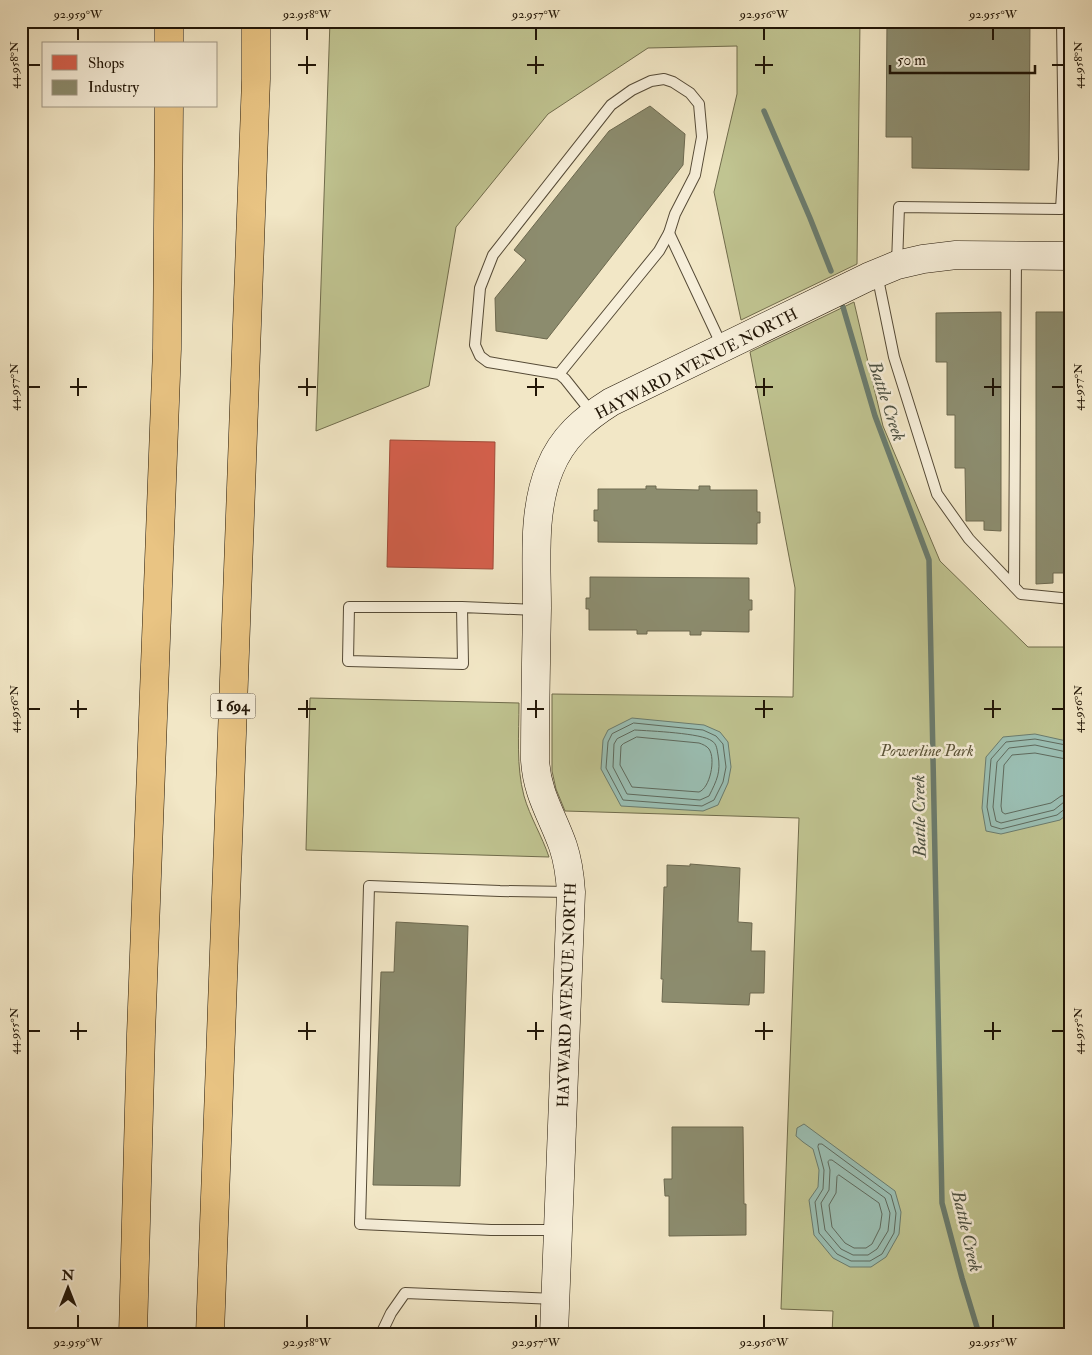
<svg xmlns="http://www.w3.org/2000/svg" width="1092" height="1355" font-family="'IM FELL Double Pica',serif">
	<style>
		.green { fill: #c0c491; stroke: #706c4c }
		.water { fill: #9bc0b5; stroke: #6a7c6f }
		.shops { fill: #d6604d; stroke: #a04a38 }
		.industry { fill: #8c8c6e; stroke: #6c684f }
		.lines { fill: none; stroke-linecap: round; stroke-linejoin: round }
		.shore { stroke: #5e6a5e; stroke-width: 1 }
		.stream { stroke: #6a7c6f; stroke-width: 5.5 }
		.lane-casing { stroke: #554a36; stroke-width: 12 }
		.secondary-casing { stroke: #211506; stroke-width: 29 }
		.highway-casing { stroke: #211506; stroke-width: 29 }
		.lane { stroke: #f7efda; stroke-width: 10 }
		.secondary { stroke: #f7efda; stroke-width: 28 }
		.highway { stroke: #e9c483; stroke-width: 28 }
		.ticks { fill: none; stroke: #211506; stroke-width: 2 }
		.labels { text-anchor: middle; stroke-width: 5; stroke-linejoin: round; paint-order: stroke }
		.shield { fill: #f7efda; stroke: #615646; stroke-width: 1 }
		.shield-label { font-size: 15px; font-weight: bold; fill: #211506 }
		.street-label { font-size: 16px; fill: #211506; stroke: #f7efda }
		.park-label { font-size: 16px; font-style: italic; fill: #595237; stroke: #f7efda }
		.water-label { font-size: 18px; font-style: italic; fill: #4c5143; stroke: #f7efda }
		.neatline { fill: none; stroke: #211506; stroke-width: 2 }
		.ticks-label { font-size: 12px; text-anchor: middle; fill: #211506 }
	</style>
	<rect width="100%" height="100%" fill="#f2e7c6"/>
	<filter id="stains"><feTurbulence type="fractalNoise" baseFrequency=".004" numOctaves="4"/><feColorMatrix values="0 0 0 0 .2 0 0 0 0 .09 0 0 0 0 .02 0 0 0 .5 -.17"/></filter>
	<radialGradient id="worn" r=".72"><stop offset=".6" stop-color="#630" stop-opacity="0"/><stop offset="1" stop-color="#630" stop-opacity=".3"/></radialGradient>
	<g class="green">
		<path d="M 330,21 L 860,21 L 857,264 L 741,320 L 714,192 L 737,94 L 737,46 L 648,48 L 548,114 L 456,227 L 429,386 L 316,431 Z"/>
		<path d="M 854,302 L 883,426 L 940,561 L 1028,647 L 1071,647 L 1071,1334 L 832,1334 L 833,1311 L 781,1309 L 799,818 L 565,811 L 556,789 L 552,771 L 552,694 L 793,697 L 795,588 L 750,352 Z"/>
		<path d="M 310,698 L 519,703 C 519,734 516,766 524,796 C 530,817 542,836 549,857 L 306,850 Z"/>
	</g>
	<g class="water">
		<path d="M 632,718 L 704,725 L 720,732 L 728,742 L 731,767 L 728,783 L 718,805 L 703,811 L 621,806 L 601,769 L 603,740 L 608,730 Z"/>
		<path d="M 1035,734 L 1071,742 L 1071,811 L 1060,820 L 1001,834 L 986,831 L 982,808 L 986,757 L 1003,737 Z"/>
		<path d="M 804,1124 L 895,1191 L 901,1212 L 899,1234 L 886,1257 L 871,1267 L 850,1267 L 833,1258 L 814,1235 L 809,1200 L 818,1187 L 819,1170 L 813,1149 L 803,1142 L 796,1136 L 797,1128 Z"/>
	</g>
	<path class="shops" d="M 390,440 L 495,442 L 493,569 L 387,567 Z"/>
	<g class="industry">
		<path d="M 887,21 L 1030,21 L 1029,170 L 912,168 L 912,137 L 886,137 Z"/>
		<path d="M 650,106 L 685,134 L 683,165 L 547,339 L 496,331 L 495,298 L 526,260 L 514,250 L 609,131 Z"/>
		<path d="M 1001,312 L 1001,531 L 984,530 L 984,521 L 966,521 L 965,468 L 955,468 L 955,415 L 947,415 L 947,362 L 936,362 L 936,313 Z"/>
		<path d="M 1036,312 L 1071,312 L 1071,573 L 1053,573 L 1053,583 L 1036,584 Z"/>
		<path d="M 646,486 L 656,486 L 656,489 L 699,490 L 699,486 L 710,486 L 710,490 L 757,490 L 757,512 L 760,512 L 760,523 L 757,523 L 757,544 L 598,542 L 598,521 L 594,521 L 594,510 L 598,510 L 598,489 L 646,489 Z"/>
		<path d="M 590,577 L 749,578 L 749,600 L 752,600 L 752,610 L 749,610 L 749,632 L 701,631 L 701,635 L 690,635 L 690,631 L 647,631 L 647,634 L 637,634 L 637,630 L 589,630 L 589,609 L 586,609 L 586,598 L 590,598 Z"/>
		<path d="M 690,864 L 740,868 L 738,922 L 752,923 L 751,951 L 765,951 L 764,993 L 750,993 L 749,1005 L 662,1002 L 663,979 L 661,979 L 664,887 L 667,887 L 667,865 L 690,866 Z"/>
		<path d="M 396,922 L 468,926 L 460,1186 L 373,1185 L 381,972 L 394,972 Z"/>
		<path d="M 672,1127 L 743,1127 L 744,1204 L 746,1204 L 746,1235 L 669,1236 L 669,1196 L 665,1196 L 664,1179 L 672,1179 Z"/>
		<path d="M 410,1329 L 496,1332 L 496,1334 L 410,1334 Z"/>
	</g>
	<g class="lines">
		<g class="shore">
			<path d="M 634,723 L 703,730 L 716,736 L 723,744 L 726,767 L 723,782 L 714,800 L 702,806 L 623,800 L 606,768 L 608,742 L 612,734 Z"/>
			<path d="M 635,730 C 650,731 702,733 712,741 C 717,744 717,750 718,755 C 721,772 717,780 709,796 L 700,800 L 627,794 L 613,767 L 614,744 L 617,739 Z"/>
			<path d="M 637,737 L 699,743 C 702,744 707,746 709,749 C 716,759 710,788 699,792 L 632,787 L 620,765 L 621,746 L 623,744 Z"/>
			<path d="M 1071,746 L 1035,739 L 1006,742 L 991,759 L 987,807 L 991,826 L 1001,829 L 1057,815 L 1066,808 L 1071,807"/>
			<path d="M 1071,753 L 1035,745 L 1009,748 L 997,762 L 993,807 L 996,821 L 1001,823 L 1054,810 L 1064,802 L 1071,801"/>
			<path d="M 1071,760 L 1035,753 L 1012,755 L 1004,765 L 1001,806 L 1002,812 L 1005,814 L 1051,803 L 1061,796 L 1071,794"/>
			<path d="M 819,1144 L 822,1144 L 891,1195 L 896,1213 L 894,1233 L 882,1254 L 870,1261 L 851,1261 L 837,1254 L 819,1233 L 815,1202 L 823,1189 L 824,1170 L 818,1147 Z"/>
			<path d="M 830,1160 L 832,1160 L 885,1198 L 890,1213 L 888,1231 L 877,1249 L 868,1255 L 853,1255 L 841,1249 L 825,1230 L 821,1203 L 829,1190 L 830,1170 L 828,1162 Z"/>
			<path d="M 839,1175 L 879,1203 L 882,1214 L 880,1228 L 872,1244 L 866,1248 L 854,1248 L 845,1243 L 832,1227 L 829,1205 L 836,1193 L 837,1177 Z"/>
		</g>
		<g class="stream">
			<path d="M 764,111 L 810,218 L 831,271"/>
			<path d="M 843,307 L 875,416 L 929,560 L 942,1203 L 962,1278 L 979,1334"/>
		</g>
		<g class="lane-casing">
			<g id="lane">
				<path d="M 1062,21 L 1064,159"/>
				<path d="M 669,233 L 722,346"/>
				<path d="M 897,264 L 899,207 L 1061,209 L 1064,159 L 1071,159"/>
				<path d="M 877,274 L 894,357 L 937,494 L 969,539 L 1021,594 L 1071,599"/>
				<path d="M 559,374 L 659,251 L 669,233 L 675,214 L 695,175 L 702,137 L 699,104 L 690,93 L 673,82 L 664,79 L 651,81 L 632,90 L 611,105 L 493,255 L 480,288 L 475,345 L 480,356 L 488,362 L 559,374 L 565,379 L 592,413"/>
				<path d="M 1014,586 L 1016,257"/>
				<path d="M 462,607 L 463,664 L 348,661 L 349,607 L 462,607 L 536,610"/>
				<path d="M 558,1230 L 491,1230 L 360,1224 L 369,886 L 500,891 L 570,892"/>
				<path d="M 381,1334 L 391,1313 L 405,1293 L 555,1299"/>
			</g>
		</g>
		<g class="secondary-casing">
			<path id="secondary" d="M 554,1334 L 571,892 C 570,876 568,861 563,846 C 552,815 537,794 535,760 C 535,710 536,659 537,608 C 537,562 532,511 550,468 C 562,438 584,419 611,402 L 868,277 L 897,265 L 923,259 L 956,255 L 1071,256"/>
		</g>
		<g class="highway-casing">
			<g id="highway">
				<path d="M 169,44 L 169,21"/>
				<path d="M 133,1334 L 141,1034 L 167,349 L 169,106"/>
				<path d="M 210,1334 L 256,79 L 256,21"/>
			</g>
		</g>
		<use href="#lane" class="lane"/>
		<use href="#secondary" class="secondary"/>
		<use href="#highway" class="highway"/>
	</g>
	<path class="ticks" d="M 78,28 L 78,40M 307,28 L 307,40M 536,28 L 536,40M 764,28 L 764,40M 993,28 L 993,40M 307,56 L 307,74M 536,56 L 536,74M 764,56 L 764,74M 28,65 L 40,65M 298,65 L 316,65M 527,65 L 544,65M 755,65 L 773,65M 1052,65 L 1064,65M 78,378 L 78,396M 307,378 L 307,396M 536,378 L 536,396M 764,378 L 764,396M 993,378 L 993,396M 28,387 L 40,387M 70,387 L 87,387M 298,387 L 316,387M 527,387 L 544,387M 755,387 L 773,387M 984,387 L 1001,387M 1052,387 L 1064,387M 78,700 L 78,718M 307,700 L 307,718M 536,700 L 536,718M 764,700 L 764,718M 993,700 L 993,718M 28,709 L 40,709M 70,709 L 87,709M 298,709 L 316,709M 527,709 L 544,709M 755,709 L 773,709M 984,709 L 1001,709M 1052,709 L 1064,709M 78,1022 L 78,1040M 307,1022 L 307,1040M 536,1022 L 536,1040M 764,1022 L 764,1040M 993,1022 L 993,1040M 28,1031 L 40,1031M 70,1031 L 87,1031M 298,1031 L 316,1031M 527,1031 L 544,1031M 755,1031 L 773,1031M 984,1031 L 1001,1031M 1052,1031 L 1064,1031M 78,1315 L 78,1328M 307,1315 L 307,1328M 536,1315 L 536,1328M 764,1315 L 764,1328M 993,1315 L 993,1328"/>
	<g class="labels">
		<rect class="shield" x="210.5" y="693.5" width="45" height="25" rx="4"/>
		<g class="shield-label">
			<text x="233" y="711">I 694</text>
		</g>
		<g class="street-label">
			<text transform="translate(696 363) rotate(-27)" y="6">HAYWARD AVENUE NORTH</text>
			<text transform="translate(566 995) rotate(-88)" y="6">HAYWARD AVENUE NORTH</text>
		</g>
		<g class="park-label">
			<text x="927" y="756">Powerline Park</text>
		</g>
		<g class="water-label">
			<text transform="translate(887 401) rotate(72)" y="6">Battle Creek</text>
			<text transform="translate(919 816) rotate(-91)" y="6">Battle Creek</text>
			<text transform="translate(967 1231) rotate(77)" y="6">Battle Creek</text>
		</g>
	</g>
	<rect width="1092" height="1355" fill="none" stroke="#f2e7c6" stroke-width="55"/>
	<rect x="42" y="42" width="175" height="65" fill="#f7efda" stroke="#a19885"/>
	<rect x="52" y="55" width="25" height="15" fill="#d6604d" stroke="#a19885"/>
	<text x="88" y="68" font-size="15" fill="#211506">Shops</text>
	<rect x="52" y="80" width="25" height="15" fill="#8c8c6e" stroke="#a19885"/>
	<text x="88" y="92" font-size="15" fill="#211506">Industry</text>
	<g transform="translate(68 1288)" stroke="#f7efda" stroke-width="4" paint-order="stroke">
	<path d="M0-4L9 19L0 12L-9 19Z" fill="#211506"/>
	<text y="-8" font-size="14" font-weight="bold" text-anchor="middle" fill="#211506">N</text>
	</g>
	<path d="M890 65v8h145v-8" fill="none" stroke="#211506" stroke-width="2.5"/>
	<text x="897" y="65" font-size="15" fill="#211506" stroke="#f7efda" stroke-width="4" paint-order="stroke">50 m</text>
	<rect x="28" y="28" width="1036" height="1300" class="neatline"/>
	<g class="ticks-label">
		<text x="78" y="18">92.959°W</text>
		<text x="307" y="18">92.958°W</text>
		<text x="536" y="18">92.957°W</text>
		<text x="764" y="18">92.956°W</text>
		<text x="993" y="18">92.955°W</text>
		<text transform="translate(14 65) rotate(-90)" y="4">44.958°N</text>
		<text transform="translate(1078 65) rotate(-90)" y="4">44.958°N</text>
		<text transform="translate(14 387) rotate(-90)" y="4">44.957°N</text>
		<text transform="translate(1078 387) rotate(-90)" y="4">44.957°N</text>
		<text transform="translate(14 709) rotate(-90)" y="4">44.956°N</text>
		<text transform="translate(1078 709) rotate(-90)" y="4">44.956°N</text>
		<text transform="translate(14 1031) rotate(-90)" y="4">44.955°N</text>
		<text transform="translate(1078 1031) rotate(-90)" y="4">44.955°N</text>
		<text x="78" y="1346">92.959°W</text>
		<text x="307" y="1346">92.958°W</text>
		<text x="536" y="1346">92.957°W</text>
		<text x="764" y="1346">92.956°W</text>
		<text x="993" y="1346">92.955°W</text>
	</g>
	<rect width="100%" height="100%" filter="url(#stains)"/>
	<rect width="100%" height="100%" fill="url(#worn)"/>
</svg>
